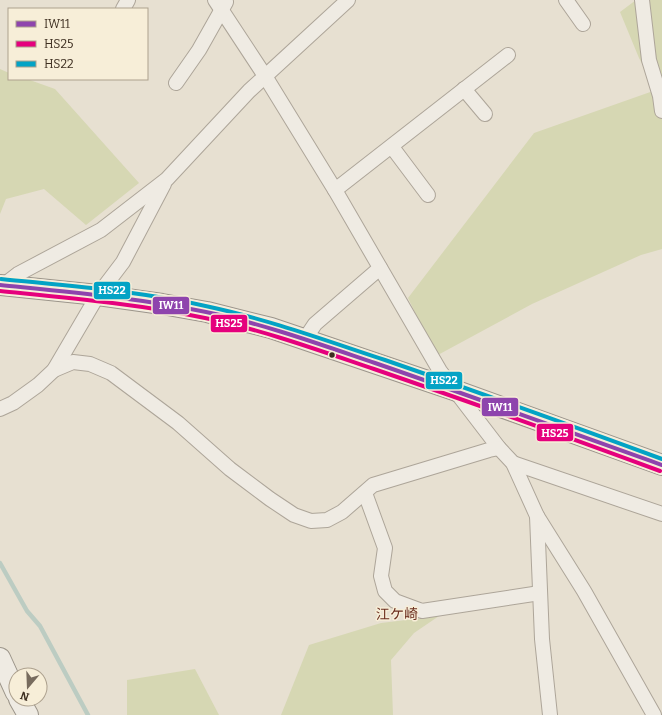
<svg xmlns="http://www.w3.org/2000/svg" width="662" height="715" font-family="Bitter,'Noto Sans JP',serif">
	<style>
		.green { fill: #d6d7b3 }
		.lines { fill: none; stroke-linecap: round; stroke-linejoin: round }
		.stream { stroke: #bcccc2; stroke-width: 4.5 }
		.street-casing { stroke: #ada599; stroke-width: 16 }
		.secondary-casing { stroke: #9c958a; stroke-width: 22 }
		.street { stroke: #efebe3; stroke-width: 14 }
		.secondary { stroke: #efebe3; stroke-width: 20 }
		.bus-1-casing { stroke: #f7eed8; stroke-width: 7 }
		.bus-2-casing { stroke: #f7eed8; stroke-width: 7 }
		.bus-3-casing { stroke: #f7eed8; stroke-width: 7 }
		.bus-1 { stroke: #8e44ad; stroke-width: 4 }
		.bus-2 { stroke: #e5007d; stroke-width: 4 }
		.bus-3 { stroke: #03a3c5; stroke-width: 4 }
		.bus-dot { fill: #3d2e20; stroke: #f7eed8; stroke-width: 1.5 }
		.labels { text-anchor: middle; stroke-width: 3; stroke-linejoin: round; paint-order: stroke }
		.neighbourhood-label { font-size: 14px; fill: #6b2e1e; stroke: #f7eed8 }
		.line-badge { stroke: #f7eed8; stroke-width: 1.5 }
		.badge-label { font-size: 11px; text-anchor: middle; font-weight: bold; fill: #fff }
	</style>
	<rect width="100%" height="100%" fill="#e7e0d1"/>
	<g class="green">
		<path d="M 636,0 L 662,0 L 662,249 L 641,255 L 532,304 L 436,356 L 408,298 L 534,133 L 656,90 L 639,58 L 620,12 Z"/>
		<path d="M 0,69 L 9,73 L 9,79 L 27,79 L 55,89 L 139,183 L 86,225 L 44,189 L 6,199 L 0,214 Z"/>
		<path d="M 439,616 L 414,633 L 391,660 L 393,715 L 281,715 L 309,645 L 381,623 Z"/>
		<path d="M 195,669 L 219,715 L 127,715 L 127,680 Z"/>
	</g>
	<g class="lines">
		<path class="stream" d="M 0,563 L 27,611 L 40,626 L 88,715"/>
		<g class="street-casing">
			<g id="street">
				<path d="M 215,0 L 265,76 L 335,190 L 440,371 L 499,448 L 513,463 L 537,516 L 584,591 L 654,715"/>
				<path d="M 566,0 L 583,24"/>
				<path d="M 642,0 L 649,60 L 660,96 L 662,111"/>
				<path d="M 123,9 L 128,0"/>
				<path d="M 176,83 L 199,50 L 226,2"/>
				<path d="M 464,89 L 485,114"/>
				<path d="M 392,147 L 428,195"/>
				<path d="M 335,190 L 508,55"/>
				<path d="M 5,284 L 18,274 L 101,230 L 167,179 L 249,91 L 348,0"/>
				<path d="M 305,339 L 315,324 L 380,268"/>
				<path d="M 54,370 L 73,362 L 90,364 L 111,373 L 178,423 L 230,469 L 270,499 L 294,515 L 311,521 L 327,520 L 342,512 L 373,485 L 489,450 L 499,448"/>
				<path d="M 0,409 L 13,403 L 38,385 L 54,370 L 98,295 L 123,262 L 164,184"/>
				<path d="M 513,463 L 662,514"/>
				<path d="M 365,493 L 385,548 L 381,576 L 385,591 L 395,601 L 422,611 L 540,593"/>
				<path d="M 537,516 L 542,639 L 550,715"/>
			</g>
		</g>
		<g class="secondary-casing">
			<g id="secondary">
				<path d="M 0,285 L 98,295 L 162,304 L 207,312 L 271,328 L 454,390 L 662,465"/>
				<path d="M 0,658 L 16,693"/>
				<path d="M 19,699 L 28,715"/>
			</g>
		</g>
		<use href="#street" class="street"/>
		<use href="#secondary" class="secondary"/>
		<g class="bus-1-casing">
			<path id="bus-1" d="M 0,285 C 69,292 138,298 206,312 C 264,324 319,344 375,363 C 471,396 566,431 662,465"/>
		</g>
		<g class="bus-2-casing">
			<path id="bus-2" d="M 0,291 C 69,298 138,304 205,318 C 263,330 318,350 374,369 C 470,402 565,436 660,471"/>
		</g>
		<g class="bus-3-casing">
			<path id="bus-3" d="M 1,279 C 70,286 141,291 210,307 C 270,320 327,341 385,360 C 478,392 570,425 662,459"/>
		</g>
		<use href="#bus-1" class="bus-1"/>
		<use href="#bus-2" class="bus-2"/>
		<use href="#bus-3" class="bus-3"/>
	</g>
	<circle class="bus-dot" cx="332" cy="355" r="3.5"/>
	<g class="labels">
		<g class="neighbourhood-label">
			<text x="397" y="619">江ケ崎</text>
		</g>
	</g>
	<g class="line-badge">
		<rect x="93" y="281" width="38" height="19" rx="4" fill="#03a3c5"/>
		<rect x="152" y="296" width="38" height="19" rx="4" fill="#8e44ad"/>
		<rect x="210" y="314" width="38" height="19" rx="4" fill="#e5007d"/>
		<rect x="425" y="371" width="38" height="19" rx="4" fill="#03a3c5"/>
		<rect x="481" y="397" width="38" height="20" rx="4" fill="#8e44ad"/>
		<rect x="536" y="423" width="38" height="19" rx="4" fill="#e5007d"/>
	</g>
	<g class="badge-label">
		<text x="112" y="294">HS22</text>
		<text x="171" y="309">IW11</text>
		<text x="229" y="327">HS25</text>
		<text x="444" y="384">HS22</text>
		<text x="500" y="411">IW11</text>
		<text x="555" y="437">HS25</text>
	</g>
	<rect x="8" y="8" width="140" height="72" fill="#f7eed8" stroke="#ada18e"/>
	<rect x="16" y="21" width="20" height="6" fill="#8e44ad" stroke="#ada18e"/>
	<text x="44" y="28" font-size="12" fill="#3d2e20">IW11</text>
	<rect x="16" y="41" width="20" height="6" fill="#e5007d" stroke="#ada18e"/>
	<text x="44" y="48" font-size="12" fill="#3d2e20">HS25</text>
	<rect x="16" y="61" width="20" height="6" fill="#03a3c5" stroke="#ada18e"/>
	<text x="44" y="68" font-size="12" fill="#3d2e20">HS22</text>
	<g transform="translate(28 687) rotate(199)"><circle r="19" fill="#f7eed8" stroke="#ada18e"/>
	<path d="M0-3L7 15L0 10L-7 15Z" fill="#786c5e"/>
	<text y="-6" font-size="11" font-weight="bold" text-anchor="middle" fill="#3d2e20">N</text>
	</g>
</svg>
